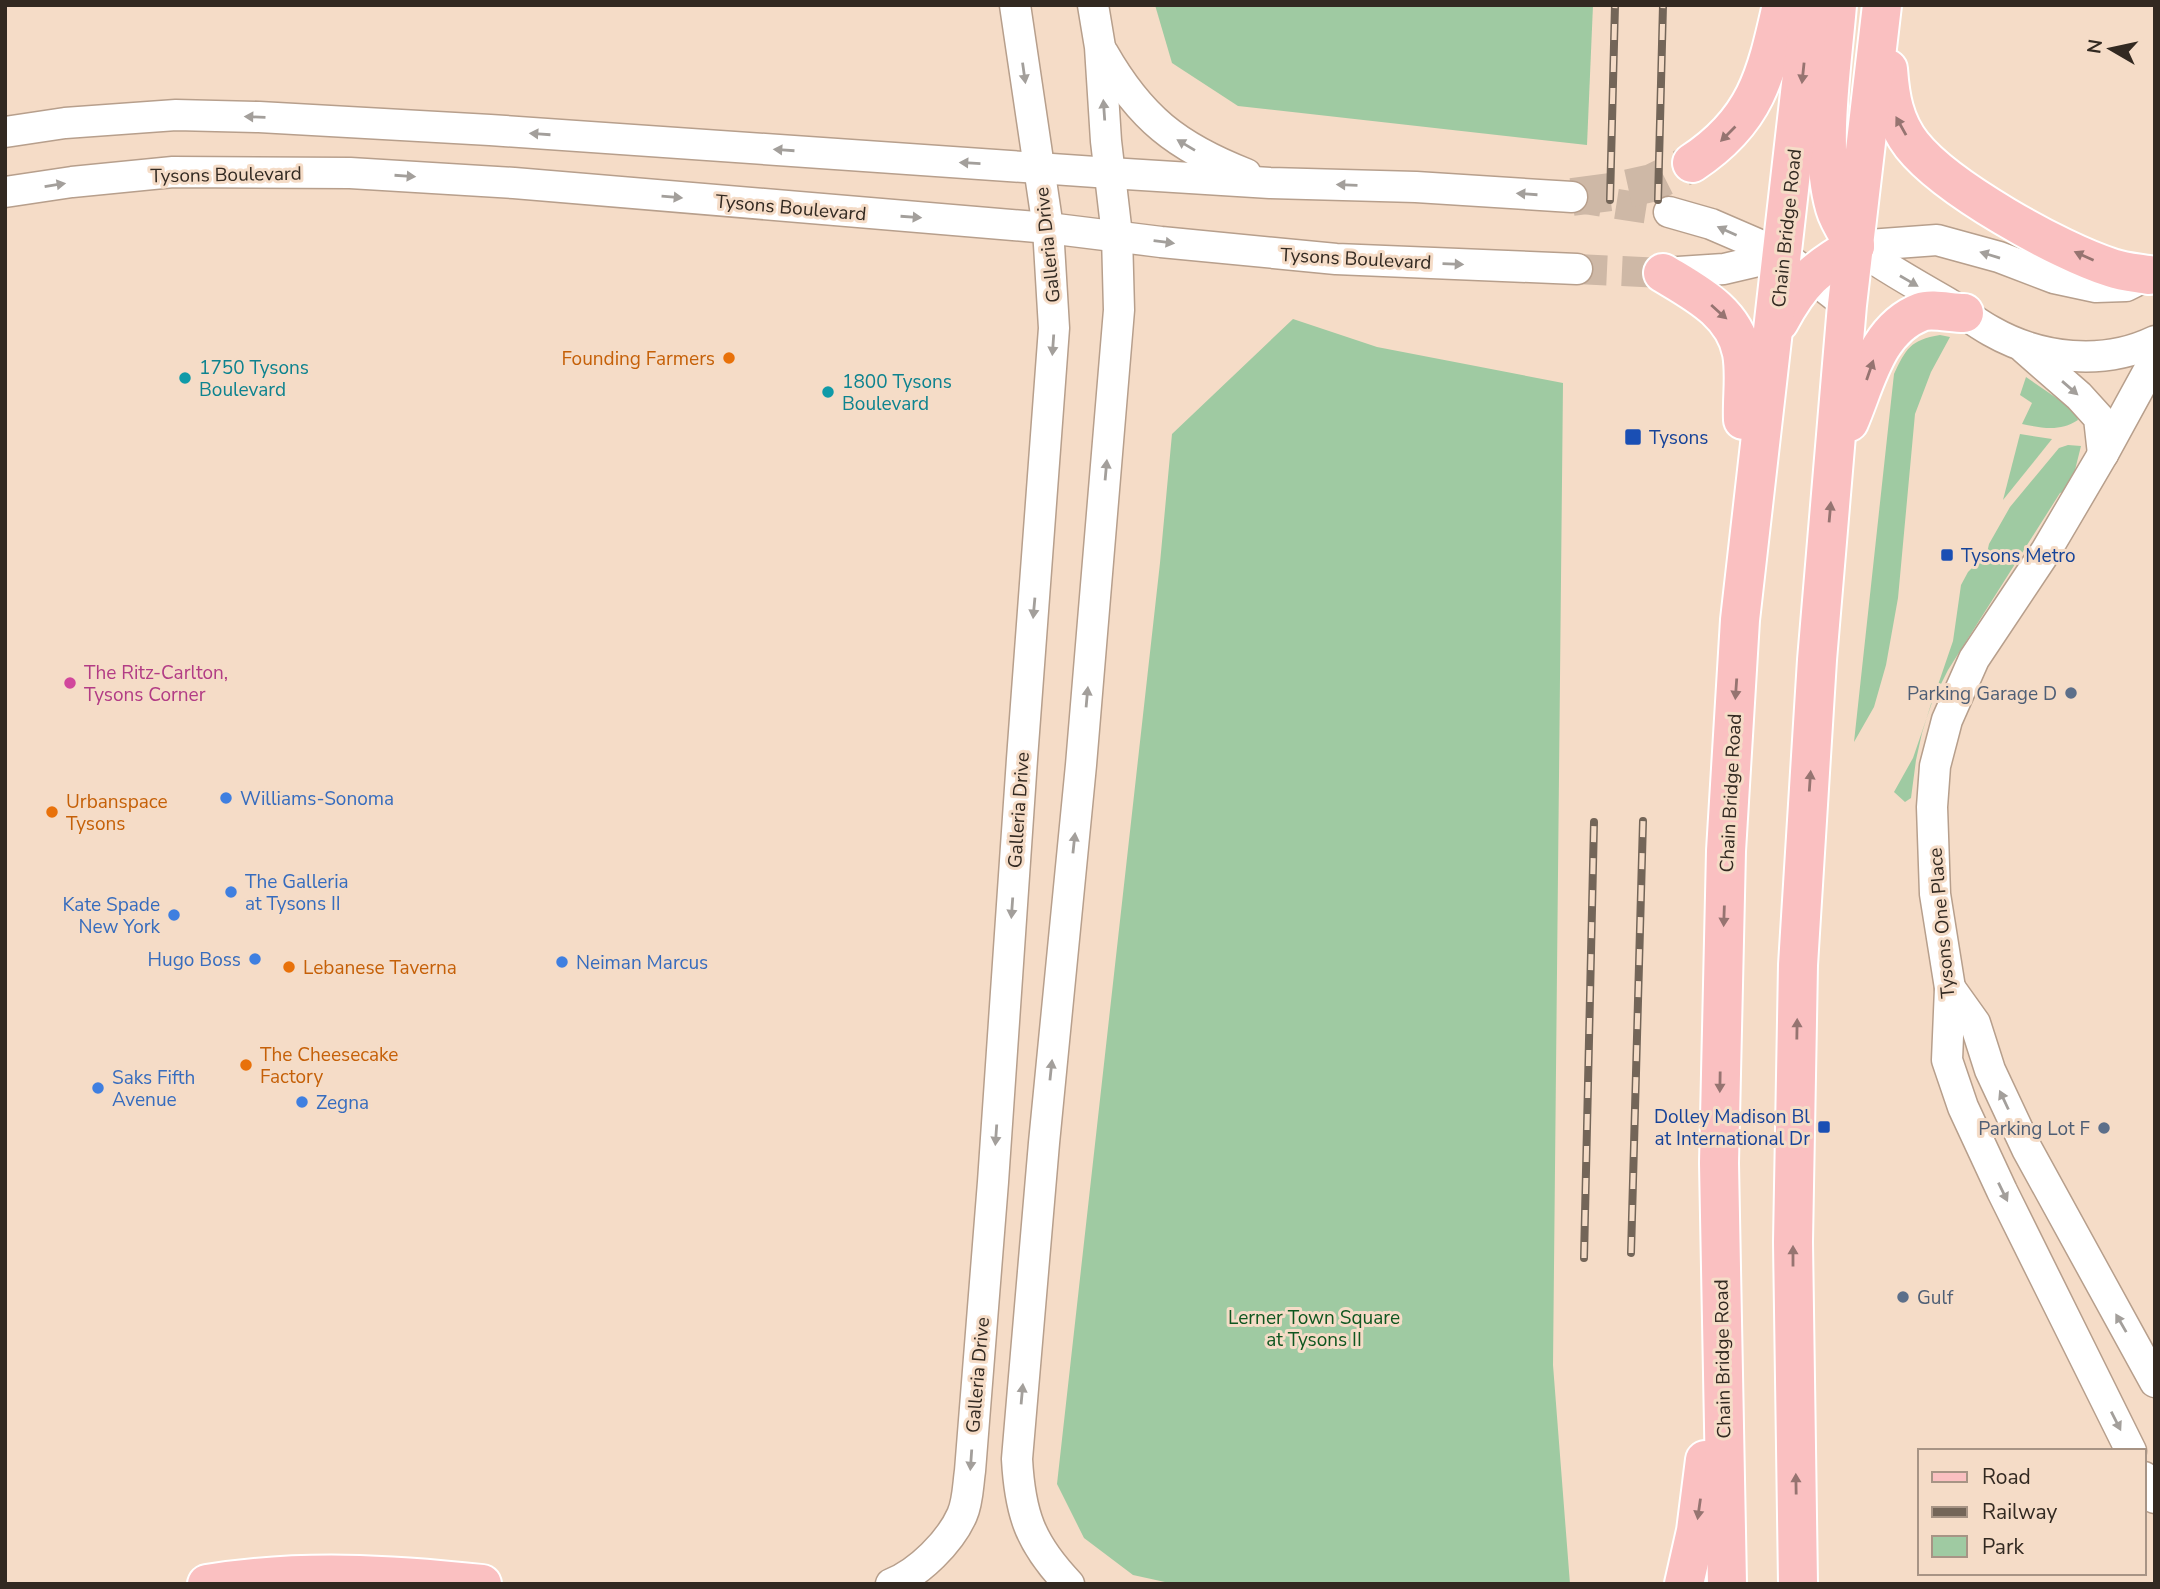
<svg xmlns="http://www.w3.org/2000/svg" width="2160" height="1589" font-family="'Nunito Sans',sans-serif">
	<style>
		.green { fill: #9fcaa2 }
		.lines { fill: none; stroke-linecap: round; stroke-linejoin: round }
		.minor-tunnel { stroke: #ceb8a6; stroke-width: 30; stroke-dasharray: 30 15; stroke-linecap: butt }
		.major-tunnel { stroke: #ceb8a6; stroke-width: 38; stroke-dasharray: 38 19; stroke-linecap: butt }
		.minor-casing { stroke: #b79f8c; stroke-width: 33 }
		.major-casing { stroke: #fff; stroke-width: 42 }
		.minor { stroke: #fff; stroke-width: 30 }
		.major { stroke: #fac0c1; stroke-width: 38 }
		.rail-casing { stroke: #736558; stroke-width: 8 }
		.rail { stroke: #f5dcc7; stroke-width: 5; stroke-dasharray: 16; stroke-linecap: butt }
		.oneway { fill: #a39f9b }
		.oneway2 { fill: #967471 }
		.food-dot { fill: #e8710a; stroke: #f5dcc7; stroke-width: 2.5 }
		.culture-dot { fill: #0f9aa8; stroke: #f5dcc7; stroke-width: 2.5 }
		.transit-dot { fill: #1a4fb4; stroke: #f5dcc7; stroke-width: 2.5 }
		.hotel-dot { fill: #d1479c; stroke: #f5dcc7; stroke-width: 2.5 }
		.service-dot { fill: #5c6f8a; stroke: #f5dcc7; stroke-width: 2.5 }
		.shop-dot { fill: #3f7fe0; stroke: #f5dcc7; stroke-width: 2.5 }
		.labels { text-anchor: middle; stroke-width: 6; stroke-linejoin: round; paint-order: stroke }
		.street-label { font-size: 19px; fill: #322921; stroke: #f5dcc7 }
		.food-label { font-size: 19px; fill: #c56008; stroke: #f5dcc7; text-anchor: start }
		.culture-label { font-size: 19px; fill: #0d838f; stroke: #f5dcc7; text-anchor: start }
		.transit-label { font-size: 19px; fill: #164399; stroke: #f5dcc7; text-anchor: start }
		.hotel-label { font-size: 19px; fill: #b23c85; stroke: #f5dcc7; text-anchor: start }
		.service-label { font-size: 19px; fill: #4e5e75; stroke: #f5dcc7; text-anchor: end }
		.shop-label { font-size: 19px; fill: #366cbe; stroke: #f5dcc7; text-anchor: start }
		.park-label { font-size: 19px; fill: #0e561f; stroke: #f5dcc7 }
	</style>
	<rect width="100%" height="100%" fill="#f5dcc7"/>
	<g class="green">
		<path d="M 1155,5 L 1593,5 L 1587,145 L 1238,106 L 1172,63 Z"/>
		<path d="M 1293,319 L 1377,347 L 1563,383 L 1553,1365 L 1570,1584 L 1174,1584 L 1133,1575 L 1084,1538 L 1057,1484 L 1160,563 L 1172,434 Z"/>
		<path d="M 1940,335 L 1950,337 L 1931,372 L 1915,414 L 1898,598 L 1886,665 L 1874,707 L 1854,742 L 1894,374 C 1906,349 1910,340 1940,335 Z"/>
		<path d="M 2026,377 L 2074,410 L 2078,420 C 2060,432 2042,428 2022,424 L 2032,403 L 2020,395 Z"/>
		<path d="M 2020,434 L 2052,439 L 2003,500 Z"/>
		<path d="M 2068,445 L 2081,446 L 2075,470 L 2063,492 L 2060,493 L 1948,670 L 1931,704 L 1922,733 L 1916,760 L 1911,798 L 1905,802 L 1894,792 L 1913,758 L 1953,641 L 1961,585 L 1968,572 L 1987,553 L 1989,544 L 2010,507 L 2059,448 Z"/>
	</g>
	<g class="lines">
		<g class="minor-tunnel">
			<path d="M 1572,197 L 1669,212"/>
			<path d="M 1577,269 L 1663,273"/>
		</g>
		<path class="major-tunnel" d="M 1572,197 L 1611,192 L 1652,183 L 1692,163"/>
		<g class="minor-casing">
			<g id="minor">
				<path d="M 1103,53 C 1140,118 1177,147 1246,174"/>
				<path d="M 5,132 L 65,123 L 176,115 L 259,117 L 490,130 L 1110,173 L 1270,183 L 1416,187 L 1572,197"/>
				<path d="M 5,192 L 72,182 L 173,172 L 350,173 L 514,183 L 1048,228 L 1161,242 L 1336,259 L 1577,269"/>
				<path d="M 1669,212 L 1711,224 L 1783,255 L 1847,305"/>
				<path d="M 1855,246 C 1884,267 1915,284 1946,302 C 1961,311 1975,322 1991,331 C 2040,359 2103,366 2155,341"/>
				<path d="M 1855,246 L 1937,240 L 1999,257 L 2054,278 L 2096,287 L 2126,286 L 2146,276"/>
				<path d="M 1663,273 L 1724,269 L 1783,255"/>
				<path d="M 2024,348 L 2079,396 L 2099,418 L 2103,454"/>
				<path d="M 1950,988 L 1975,1023 L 1990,1070 L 2027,1149 L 2155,1382"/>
				<path d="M 2131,1451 L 2002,1191 L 1963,1107 L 1947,1060 L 1950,988 L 1935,894 L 1932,807 L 1935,766 L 1947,720 L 1974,659 L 2046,551 L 2103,454 L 2155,359"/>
				<path d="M 2144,1477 L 2155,1498"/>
				<path d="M 891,1584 C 919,1573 950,1542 962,1515 C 968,1502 968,1484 970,1471 L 993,1182 L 1022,759 L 1054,328 L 1048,228 L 1015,5"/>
				<path d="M 1069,1584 C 1030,1543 1020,1514 1017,1459 L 1044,1143 L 1081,765 L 1119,310 L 1117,235 L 1106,141 L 1100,47 L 1093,5"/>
			</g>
		</g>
		<g class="major-casing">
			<g id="major">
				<path d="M 1837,5 C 1832,67 1818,149 1835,208 C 1839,222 1848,234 1855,246"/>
				<path d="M 1888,69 C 1890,97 1894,122 1912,145 C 1946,188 2058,251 2112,268 C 2123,272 2137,273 2149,275"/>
				<path d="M 1692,163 C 1756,121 1766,76 1782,5"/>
				<path d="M 1663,273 C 1696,293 1734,312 1742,353 C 1746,375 1742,398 1743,420"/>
				<path d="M 1779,322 C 1801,281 1815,269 1855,246"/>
				<path d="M 1849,422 C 1866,383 1876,329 1921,312 C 1932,308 1951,313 1964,313"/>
				<path d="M 207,1584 C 298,1569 391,1574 482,1584"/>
				<path d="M 1684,1584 L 1696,1531 L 1705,1460"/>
				<path d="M 1727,1584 L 1719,1163 L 1726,851 L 1740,620 L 1810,5"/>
				<path d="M 1798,1584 L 1793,1242 L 1798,965 L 1817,660 L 1847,305 L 1882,5"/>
			</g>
		</g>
		<use href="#minor" class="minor"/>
		<use href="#major" class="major"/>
		<g class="rail-casing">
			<g id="rail">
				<path d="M 1610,200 L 1615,5"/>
				<path d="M 1658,200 L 1663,5"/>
				<path d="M 1631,1253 L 1643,821"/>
				<path d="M 1584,1258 L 1594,822"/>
			</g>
		</g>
		<use href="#rail" class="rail"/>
	</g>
	<defs><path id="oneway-solid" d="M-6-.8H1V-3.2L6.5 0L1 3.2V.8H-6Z" transform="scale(1.75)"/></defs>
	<g class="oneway">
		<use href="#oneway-solid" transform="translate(1024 73) rotate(82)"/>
		<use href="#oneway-solid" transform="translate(1104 110) rotate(-94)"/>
		<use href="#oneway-solid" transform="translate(255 117) rotate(-178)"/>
		<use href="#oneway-solid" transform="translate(540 134) rotate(-176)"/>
		<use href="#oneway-solid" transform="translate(1186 145) rotate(-149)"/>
		<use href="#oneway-solid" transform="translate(784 150) rotate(-176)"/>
		<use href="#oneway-solid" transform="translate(970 163) rotate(-177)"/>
		<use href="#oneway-solid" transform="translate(405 176) rotate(4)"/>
		<use href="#oneway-solid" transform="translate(55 185) rotate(-9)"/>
		<use href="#oneway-solid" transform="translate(1347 185) rotate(-178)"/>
		<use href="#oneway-solid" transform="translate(1527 194) rotate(-176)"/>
		<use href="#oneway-solid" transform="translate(672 197) rotate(5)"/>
		<use href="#oneway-solid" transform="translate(911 217) rotate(4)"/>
		<use href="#oneway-solid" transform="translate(1727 231) rotate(-156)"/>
		<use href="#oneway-solid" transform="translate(1164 242) rotate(7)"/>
		<use href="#oneway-solid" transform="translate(1990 255) rotate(-163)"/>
		<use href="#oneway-solid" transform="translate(1453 264) rotate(2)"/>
		<use href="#oneway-solid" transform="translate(1909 281) rotate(30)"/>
		<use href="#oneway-solid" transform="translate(1053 345) rotate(94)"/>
		<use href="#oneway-solid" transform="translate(2070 388) rotate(41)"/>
		<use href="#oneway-solid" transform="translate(1106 470) rotate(-85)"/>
		<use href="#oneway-solid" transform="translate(1034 608) rotate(95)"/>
		<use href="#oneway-solid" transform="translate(1087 697) rotate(-85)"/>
		<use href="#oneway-solid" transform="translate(1074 843) rotate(-84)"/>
		<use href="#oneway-solid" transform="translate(1012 908) rotate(94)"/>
		<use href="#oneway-solid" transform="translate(1051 1070) rotate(-84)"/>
		<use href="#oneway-solid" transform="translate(2004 1100) rotate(-115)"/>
		<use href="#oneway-solid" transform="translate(996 1135) rotate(94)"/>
		<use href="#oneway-solid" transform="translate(2003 1192) rotate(64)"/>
		<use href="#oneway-solid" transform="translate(2121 1323) rotate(-120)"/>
		<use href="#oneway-solid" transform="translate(1022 1394) rotate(-85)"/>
		<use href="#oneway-solid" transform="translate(2116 1421) rotate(63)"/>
		<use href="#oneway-solid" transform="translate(971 1460) rotate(94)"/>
	</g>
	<g class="oneway2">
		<use href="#oneway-solid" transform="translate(1803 73) rotate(96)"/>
		<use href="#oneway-solid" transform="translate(1901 126) rotate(-119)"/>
		<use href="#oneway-solid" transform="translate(1728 134) rotate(135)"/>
		<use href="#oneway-solid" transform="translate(2084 256) rotate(-156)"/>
		<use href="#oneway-solid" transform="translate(1719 312) rotate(42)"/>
		<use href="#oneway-solid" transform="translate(1870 370) rotate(-71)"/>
		<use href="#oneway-solid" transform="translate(1830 512) rotate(-85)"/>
		<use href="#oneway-solid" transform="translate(1736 689) rotate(94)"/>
		<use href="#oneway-solid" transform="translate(1810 781) rotate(-86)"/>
		<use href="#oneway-solid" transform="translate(1724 916) rotate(92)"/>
		<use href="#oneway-solid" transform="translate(1797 1029) rotate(-89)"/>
		<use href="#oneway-solid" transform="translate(1720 1082) rotate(91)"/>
		<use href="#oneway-solid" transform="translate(1793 1256) rotate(-90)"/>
		<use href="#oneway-solid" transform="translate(1796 1484) rotate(-91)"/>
		<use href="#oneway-solid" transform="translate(1699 1509) rotate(98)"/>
	</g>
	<g class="food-dot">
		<circle cx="729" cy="358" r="7"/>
		<circle cx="52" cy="812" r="7"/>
		<circle cx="289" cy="967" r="7"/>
		<circle cx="246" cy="1065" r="7"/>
	</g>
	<g class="culture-dot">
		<circle cx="185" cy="378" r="7"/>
		<circle cx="828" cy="392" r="7"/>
	</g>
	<g class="transit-dot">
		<rect x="1624" y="428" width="18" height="18" rx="3.5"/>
		<rect x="1940" y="548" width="14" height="14" rx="3.5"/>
		<rect x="1817" y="1120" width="14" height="14" rx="3.5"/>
	</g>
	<circle class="hotel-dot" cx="70" cy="683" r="7"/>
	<g class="service-dot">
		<circle cx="2071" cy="693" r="7"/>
		<circle cx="2104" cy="1128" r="7"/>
		<circle cx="1903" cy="1297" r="7"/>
	</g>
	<g class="shop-dot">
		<circle cx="226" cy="798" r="7"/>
		<circle cx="231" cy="892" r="7"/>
		<circle cx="174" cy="915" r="7"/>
		<circle cx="255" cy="959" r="7"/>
		<circle cx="562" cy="962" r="7"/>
		<circle cx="98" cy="1088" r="7"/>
		<circle cx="302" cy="1102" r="7"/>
	</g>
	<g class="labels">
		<g class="street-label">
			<text transform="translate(226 174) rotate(-1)" y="7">Tysons Boulevard</text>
			<text transform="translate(791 207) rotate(5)" y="7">Tysons Boulevard</text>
			<text transform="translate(1786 228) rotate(-84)" y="7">Chain Bridge Road</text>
			<text transform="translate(1047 245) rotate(-96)" y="7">Galleria Drive</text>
			<text transform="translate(1356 258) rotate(3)" y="7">Tysons Boulevard</text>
			<text transform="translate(1730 793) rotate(-87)" y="7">Chain Bridge Road</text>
			<text transform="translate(1018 810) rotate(-86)" y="7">Galleria Drive</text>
			<text transform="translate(1941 923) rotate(-95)" y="7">Tysons One Place</text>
			<text transform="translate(1722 1359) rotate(-91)" y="7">Chain Bridge Road</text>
			<text transform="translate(977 1375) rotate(-85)" y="7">Galleria Drive</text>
		</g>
		<g class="food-label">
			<text x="715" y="365" text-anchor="end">Founding Farmers</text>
			<text x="66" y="808">Urbanspace<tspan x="66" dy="22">Tysons</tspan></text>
			<text x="303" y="974">Lebanese Taverna</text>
			<text x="260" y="1061">The Cheesecake<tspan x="260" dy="22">Factory</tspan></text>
		</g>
		<g class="culture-label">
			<text x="199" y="374">1750 Tysons<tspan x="199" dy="22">Boulevard</tspan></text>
			<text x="842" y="388">1800 Tysons<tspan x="842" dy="22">Boulevard</tspan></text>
		</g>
		<g class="transit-label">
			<text x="1649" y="444">Tysons</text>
			<text x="1961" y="562">Tysons Metro</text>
			<text x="1810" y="1123" text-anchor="end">Dolley Madison Bl<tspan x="1810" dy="22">at International Dr</tspan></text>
		</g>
		<g class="hotel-label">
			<text x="84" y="679">The Ritz-Carlton,<tspan x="84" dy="22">Tysons Corner</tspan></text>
		</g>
		<g class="service-label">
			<text x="2057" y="700">Parking Garage D</text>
			<text x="2090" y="1135">Parking Lot F</text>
			<text x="1917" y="1304" text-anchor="start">Gulf</text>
		</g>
		<g class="shop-label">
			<text x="240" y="805">Williams-Sonoma</text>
			<text x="245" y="888">The Galleria<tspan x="245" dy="22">at Tysons II</tspan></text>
			<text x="160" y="911" text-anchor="end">Kate Spade<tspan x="160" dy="22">New York</tspan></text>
			<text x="241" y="966" text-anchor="end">Hugo Boss</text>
			<text x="576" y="969">Neiman Marcus</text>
			<text x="112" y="1084">Saks Fifth<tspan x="112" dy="22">Avenue</tspan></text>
			<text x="316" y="1109">Zegna</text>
		</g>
		<g class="park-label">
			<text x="1314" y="1324">Lerner Town Square<tspan x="1314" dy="22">at Tysons II</tspan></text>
		</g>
	</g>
	<rect width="2160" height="1589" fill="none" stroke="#322921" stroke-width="14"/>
	<rect x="1918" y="1449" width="228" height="126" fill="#f5dcc7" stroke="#a79485" stroke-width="2"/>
	<rect x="1932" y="1472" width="35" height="10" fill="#fac0c1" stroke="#a79485" stroke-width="2"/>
	<text x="1982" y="1484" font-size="21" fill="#322921">Road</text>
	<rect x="1932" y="1507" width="35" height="10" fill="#736558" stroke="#a79485" stroke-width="2"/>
	<text x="1982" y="1519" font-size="21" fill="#322921">Railway</text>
	<rect x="1932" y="1536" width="35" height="21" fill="#9fcaa2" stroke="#a79485" stroke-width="2"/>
	<text x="1982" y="1554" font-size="21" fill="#322921">Park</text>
	<g transform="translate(2111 49) rotate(279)" stroke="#f5dcc7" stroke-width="5" paint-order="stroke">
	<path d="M0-5L12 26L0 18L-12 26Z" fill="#322921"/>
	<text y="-10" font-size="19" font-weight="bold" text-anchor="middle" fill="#322921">N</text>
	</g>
</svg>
